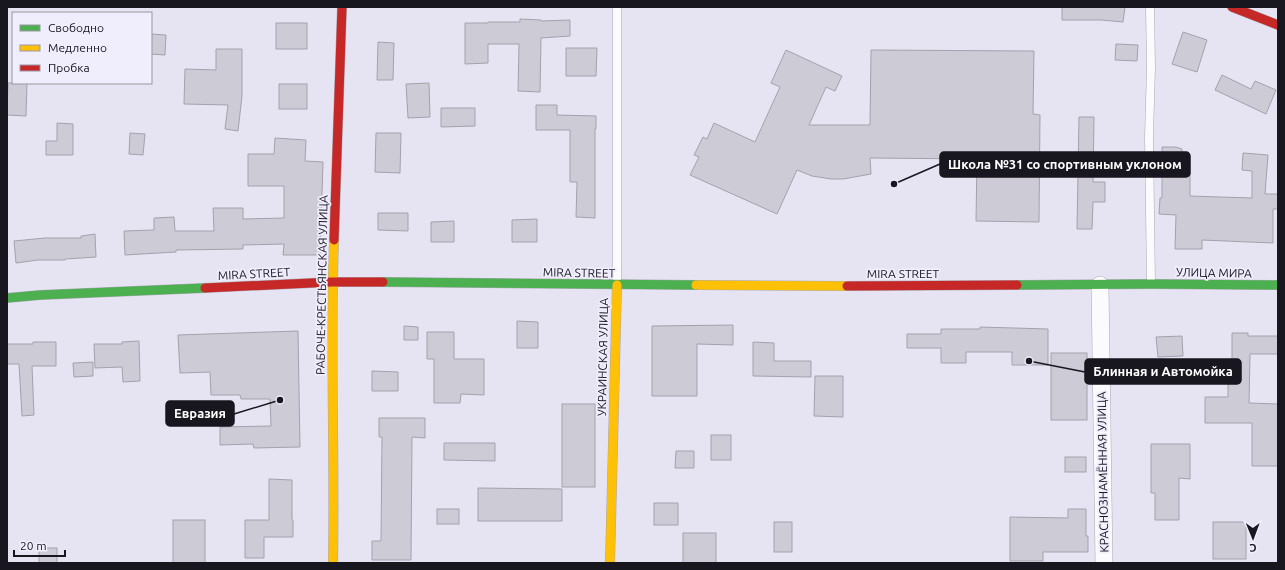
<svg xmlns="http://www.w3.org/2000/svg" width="1285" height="570" font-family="Ubuntu,sans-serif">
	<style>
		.building { fill: #cdcbd5; stroke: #a3a2ac }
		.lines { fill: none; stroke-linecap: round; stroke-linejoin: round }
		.lane-casing { stroke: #aaa8b3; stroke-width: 9 }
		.street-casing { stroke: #aaa8b3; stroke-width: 18 }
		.fast-casing { stroke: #aaa8b3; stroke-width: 10 }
		.slow-casing { stroke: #aaa8b3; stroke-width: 10 }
		.jam-casing { stroke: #aaa8b3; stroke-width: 10 }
		.lane { stroke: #fbfbfd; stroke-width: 8 }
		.street { stroke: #fbfbfd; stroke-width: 17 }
		.fast { stroke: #4caf50; stroke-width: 9 }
		.slow { stroke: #ffc107; stroke-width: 9 }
		.jam { stroke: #c62828; stroke-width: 9 }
		.labels { text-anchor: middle; stroke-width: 3.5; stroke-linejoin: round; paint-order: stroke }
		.street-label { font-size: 12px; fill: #18161f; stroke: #f0edfc }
		.leader { fill: none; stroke: #18161f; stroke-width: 1.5 }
		.callout-dot { fill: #18161f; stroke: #f0edfc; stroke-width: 1.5 }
		.callout { fill: #18161f; stroke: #18161f; stroke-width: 1.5 }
		.callout-label { font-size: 13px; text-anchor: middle; font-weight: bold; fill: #fff }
	</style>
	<rect width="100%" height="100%" fill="#e6e4f2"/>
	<g class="building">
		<path d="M 1062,7 L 1125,7 L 1123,22 L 1101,20 L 1062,20 Z"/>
		<path d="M 520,19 L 541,20 L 541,21 L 570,20 L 570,36 L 541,38 L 540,92 L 518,91 L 519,44 L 488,44 L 488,63 L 465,64 L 465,23 L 488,23 L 488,22 L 520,22 Z"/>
		<rect x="276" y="23" width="31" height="26"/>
		<path d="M 1183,32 L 1207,40 L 1197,72 L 1172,64 Z"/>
		<path d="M 151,34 L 166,35 L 165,55 L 151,54 Z"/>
		<path d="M 378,42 L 394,43 L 393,80 L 377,80 Z"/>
		<path d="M 1116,44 L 1138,45 L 1137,61 L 1115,60 Z"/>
		<path d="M 566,48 L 597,48 L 596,76 L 566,76 Z"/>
		<path d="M 216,49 L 242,49 L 242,96 L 238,131 L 225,129 L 228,105 L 184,104 L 185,69 L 216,70 Z"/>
		<path d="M 786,50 L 842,76 L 835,91 L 826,87 L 809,125 L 870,125 L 871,50 L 1034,51 L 1033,114 L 1040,115 L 1039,222 L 976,221 L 977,159 L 870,158 L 871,174 L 843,179 L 831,179 L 812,176 L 797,170 L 777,214 L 690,175 L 699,157 L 694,155 L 703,137 L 707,139 L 714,123 L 755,142 L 780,87 L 771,83 Z"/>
		<path d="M 1222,75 L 1251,89 L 1255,81 L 1276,90 L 1266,114 L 1215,90 Z"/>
		<path d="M 8,83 L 27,83 L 26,116 L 7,115 Z"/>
		<path d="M 429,83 L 430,117 L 408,118 L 406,84 Z"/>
		<rect x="279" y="84" width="28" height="25"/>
		<path d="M 536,105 L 557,105 L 557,115 L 596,116 L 596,129 L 595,129 L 595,218 L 576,217 L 577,182 L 570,182 L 570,130 L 536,130 Z"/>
		<path d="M 441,108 L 475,108 L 475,126 L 441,127 Z"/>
		<path d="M 1079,117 L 1094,117 L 1093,182 L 1105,182 L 1105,202 L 1093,202 L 1092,229 L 1077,229 Z"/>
		<path d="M 57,123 L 73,124 L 73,155 L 46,155 L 46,141 L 57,141 Z"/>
		<path d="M 130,133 L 145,134 L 143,155 L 129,154 Z"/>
		<path d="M 376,133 L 401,133 L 400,173 L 375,172 Z"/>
		<path d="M 275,138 L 306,140 L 305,161 L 323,162 L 320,255 L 283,255 L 284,244 L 243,245 L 243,249 L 176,250 L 176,252 L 125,255 L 124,231 L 154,230 L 154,218 L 174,217 L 175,231 L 214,231 L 213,208 L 243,208 L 243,219 L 284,218 L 284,186 L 248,186 L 248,154 L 274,154 Z"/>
		<path d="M 1162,147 L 1176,147 L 1182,149 L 1182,172 L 1190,173 L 1190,196 L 1252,198 L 1252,171 L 1242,170 L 1243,153 L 1268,155 L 1265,194 L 1278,194 L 1278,209 L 1273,209 L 1273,243 L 1202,240 L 1202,249 L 1175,249 L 1176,215 L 1159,214 L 1160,198 L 1162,198 Z"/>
		<path d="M 378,213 L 408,213 L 408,231 L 378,230 Z"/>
		<path d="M 537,219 L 537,242 L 512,242 L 512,220 Z"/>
		<path d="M 454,221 L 454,242 L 431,242 L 431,222 Z"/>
		<path d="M 95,234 L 96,257 L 65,259 L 65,260 L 38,260 L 16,263 L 14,241 L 45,238 L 81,238 L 81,236 Z"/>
		<path d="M 517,321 L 538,322 L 538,348 L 517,348 Z"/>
		<path d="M 733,325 L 733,345 L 697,344 L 697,396 L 652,396 L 652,326 Z"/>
		<path d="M 404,326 L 418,327 L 418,340 L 404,340 Z"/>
		<path d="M 980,327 L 1048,329 L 1048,365 L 1012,365 L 1012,352 L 966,352 L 966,363 L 941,363 L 941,348 L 907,348 L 907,334 L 941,334 L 941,329 L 980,329 Z"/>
		<path d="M 298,331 L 300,447 L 254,448 L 253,444 L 220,445 L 220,427 L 271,426 L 270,399 L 241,399 L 240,395 L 211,395 L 210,372 L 180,373 L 178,335 Z"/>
		<path d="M 427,332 L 454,332 L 454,359 L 484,359 L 484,395 L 461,394 L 460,403 L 434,403 L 434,359 L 427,359 Z"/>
		<path d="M 1232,333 L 1248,333 L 1248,336 L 1278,336 L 1278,354 L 1250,354 L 1249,403 L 1278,404 L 1278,466 L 1252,466 L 1252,423 L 1205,423 L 1205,397 L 1228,397 L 1228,372 L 1232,372 Z"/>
		<path d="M 1182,336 L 1183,356 L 1158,357 L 1156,337 Z"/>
		<path d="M 139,341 L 140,381 L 123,382 L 122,367 L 95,368 L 94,344 L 122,344 L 122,342 Z"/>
		<path d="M 33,342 L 56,342 L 56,366 L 32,366 L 34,415 L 22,416 L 19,364 L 7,364 L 7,344 L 33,344 Z"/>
		<path d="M 753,342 L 774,343 L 774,361 L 811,361 L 811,377 L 753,376 Z"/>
		<rect x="1051" y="353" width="36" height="67"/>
		<path d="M 93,362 L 93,376 L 74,377 L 73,363 Z"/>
		<path d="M 372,371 L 398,372 L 398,391 L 372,391 Z"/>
		<path d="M 815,376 L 843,376 L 843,417 L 814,416 Z"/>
		<rect x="562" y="404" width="33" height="83"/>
		<path d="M 379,418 L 425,418 L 425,438 L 412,437 L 411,560 L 372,560 L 372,541 L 381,541 L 382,437 L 379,437 Z"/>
		<rect x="711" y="435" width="20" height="25"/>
		<path d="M 444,443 L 495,443 L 495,461 L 444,460 Z"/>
		<path d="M 1151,444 L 1190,444 L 1190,479 L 1179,478 L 1179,520 L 1155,520 L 1155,493 L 1151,493 Z"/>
		<path d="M 676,451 L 694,451 L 694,468 L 675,468 Z"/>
		<rect x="1065" y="457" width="21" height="15"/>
		<path d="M 269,479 L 292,480 L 292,520 L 293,520 L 293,537 L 264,537 L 264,558 L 245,558 L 245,520 L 269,520 Z"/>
		<path d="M 478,488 L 562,489 L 562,521 L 478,521 Z"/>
		<rect x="654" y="503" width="24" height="22"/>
		<rect x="437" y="509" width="22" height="15"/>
		<path d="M 1068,509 L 1086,509 L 1086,536 L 1088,536 L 1088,552 L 1043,552 L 1043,561 L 1010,561 L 1010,517 L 1068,518 Z"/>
		<rect x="173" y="520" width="32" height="43"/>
		<rect x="774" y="522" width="18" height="30"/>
		<rect x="1213" y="522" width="33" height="37"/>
		<rect x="683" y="533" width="33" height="30"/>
		<rect x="39" y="548" width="18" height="15"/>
	</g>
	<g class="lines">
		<g class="lane-casing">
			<g id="lane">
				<path d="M 617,7 L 617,284"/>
				<path d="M 1150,7 L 1151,67 L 1149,137 L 1151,284"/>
			</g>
		</g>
		<g class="street-casing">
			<path id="street" d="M 1100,285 L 1104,563"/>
		</g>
		<g class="fast-casing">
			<g id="fast">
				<path d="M 383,282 L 696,285"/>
				<path d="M 1017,285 L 1151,284 L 1278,285"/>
				<path d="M 7,298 L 40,295 L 205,288"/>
			</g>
		</g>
		<g class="slow-casing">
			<g id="slow">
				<path d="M 696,285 L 847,286"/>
				<path d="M 333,563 C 335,455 330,347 334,240"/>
				<path d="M 610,563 L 617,285"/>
			</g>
		</g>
		<g class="jam-casing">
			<g id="jam">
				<path d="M 1232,7 L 1278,25"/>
				<path d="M 334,240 L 342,7"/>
				<path d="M 847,286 L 1017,285"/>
				<path d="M 205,288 L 332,282 L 383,282"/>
			</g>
		</g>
		<use href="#lane" class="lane"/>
		<use href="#street" class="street"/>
		<use href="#fast" class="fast"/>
		<use href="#slow" class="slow"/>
		<use href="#jam" class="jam"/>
	</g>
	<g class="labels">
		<g class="street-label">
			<text transform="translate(579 273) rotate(1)" y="4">MIRA STREET</text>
			<text transform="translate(1214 273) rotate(1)" y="4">УЛИЦА МИРА</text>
			<text transform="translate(254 274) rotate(-3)" y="4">MIRA STREET</text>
			<text x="903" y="278">MIRA STREET</text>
			<text transform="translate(322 285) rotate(-89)" y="4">РАБОЧЕ-КРЕСТЬЯНСКАЯ УЛИЦА</text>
			<text transform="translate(603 357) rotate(-89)" y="4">УКРАИНСКАЯ УЛИЦА</text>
			<text transform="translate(1103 472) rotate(-91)" y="4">КРАСНОЗНАМЁННАЯ УЛИЦА</text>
		</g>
	</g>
	<path class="leader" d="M894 184L940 164M1029 361L1085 372M280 400L234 414"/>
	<g class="callout-dot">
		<circle cx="894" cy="184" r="4"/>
		<circle cx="1029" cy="361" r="4"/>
		<circle cx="280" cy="400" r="4"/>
	</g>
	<g class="callout">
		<rect x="940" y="152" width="250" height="25" rx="4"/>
		<rect x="1085" y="359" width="156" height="25" rx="4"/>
		<rect x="166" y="401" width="68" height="25" rx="4"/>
	</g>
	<g class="callout-label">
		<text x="1065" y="169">Школа №31 со спортивным уклоном</text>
		<text x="1163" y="376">Блинная и Автомойка</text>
		<text x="200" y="418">Евразия</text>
	</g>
	<rect width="1285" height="570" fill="none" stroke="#18161f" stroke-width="16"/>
	<rect x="12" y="12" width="140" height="72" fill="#f0edfc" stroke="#9a97a4"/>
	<rect x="20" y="25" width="20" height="6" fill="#4caf50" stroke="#9a97a4"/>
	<text x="48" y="32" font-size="12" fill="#18161f">Свободно</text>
	<rect x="20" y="45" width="20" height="6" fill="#ffc107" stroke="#9a97a4"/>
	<text x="48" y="52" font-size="12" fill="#18161f">Медленно</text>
	<rect x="20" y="65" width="20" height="6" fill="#c62828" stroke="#9a97a4"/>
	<text x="48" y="72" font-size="12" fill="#18161f">Пробка</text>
	<g transform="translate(1253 538) rotate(179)" stroke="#f0edfc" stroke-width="3" paint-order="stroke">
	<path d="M0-3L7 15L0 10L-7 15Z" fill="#18161f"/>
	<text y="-6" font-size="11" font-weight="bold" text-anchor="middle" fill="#18161f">С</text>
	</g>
	<path d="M14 550v6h51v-6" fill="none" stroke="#18161f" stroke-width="2"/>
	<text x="20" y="550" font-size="12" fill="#18161f" stroke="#f0edfc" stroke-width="3" paint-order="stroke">20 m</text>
</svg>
